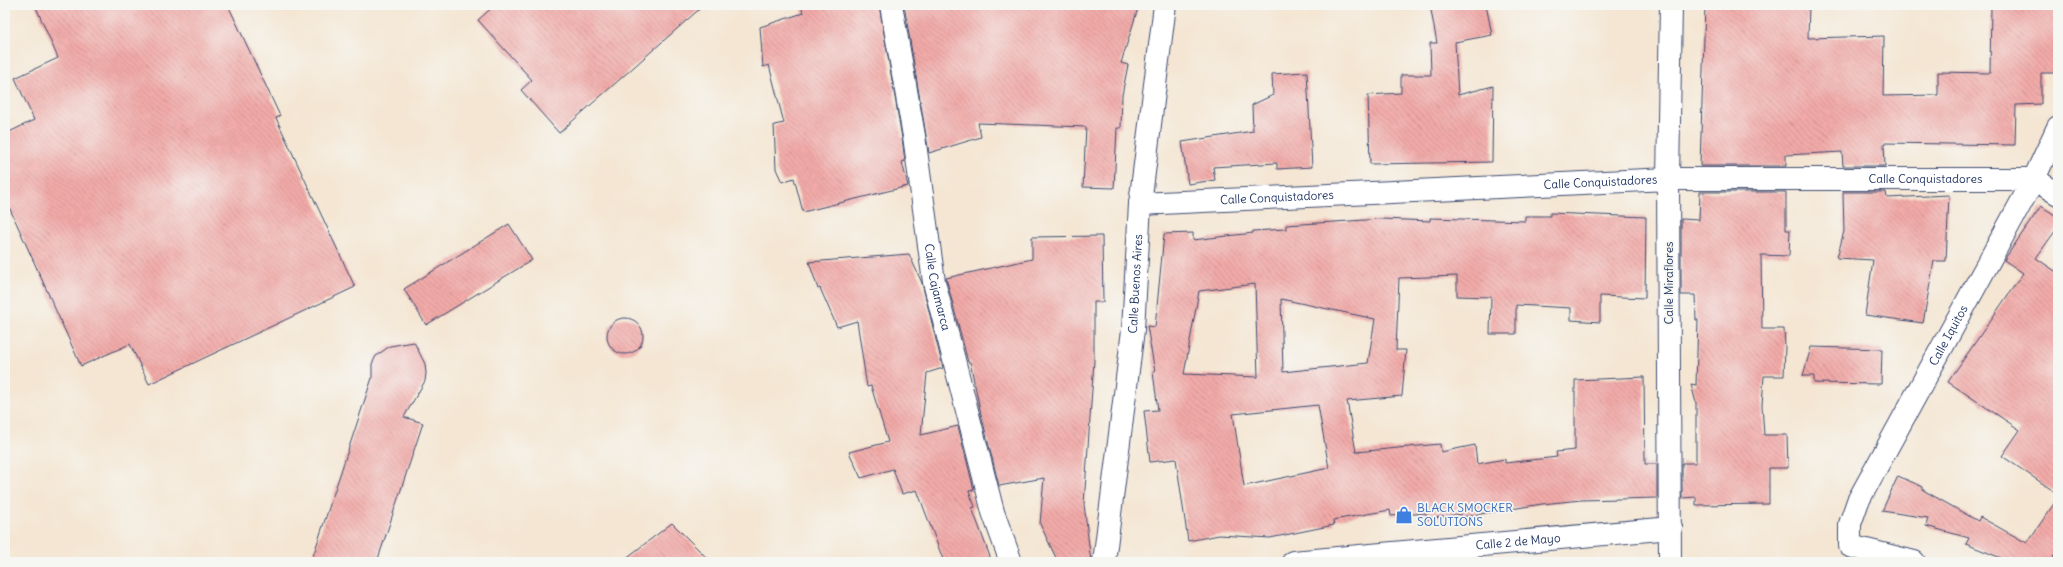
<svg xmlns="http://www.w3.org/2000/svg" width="2063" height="567" font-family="Delius,sans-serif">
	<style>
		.building { fill: url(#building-back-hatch); fill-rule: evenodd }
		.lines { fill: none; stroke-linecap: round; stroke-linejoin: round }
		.street-casing { stroke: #3c4a70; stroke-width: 24 }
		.street { stroke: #fff; stroke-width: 22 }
		.labels { text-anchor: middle; stroke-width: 3.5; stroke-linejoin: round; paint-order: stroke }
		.street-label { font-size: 12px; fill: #1b2f5e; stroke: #f6f6f2 }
		.shop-label { font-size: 12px; fill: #366cbe; stroke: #f6f6f2; text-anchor: start }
	</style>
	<defs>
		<pattern id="building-back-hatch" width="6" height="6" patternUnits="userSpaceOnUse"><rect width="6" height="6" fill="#f2aaa8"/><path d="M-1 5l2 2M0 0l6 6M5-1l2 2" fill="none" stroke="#c38b8c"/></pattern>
	</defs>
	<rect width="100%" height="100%" fill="#f6f6f2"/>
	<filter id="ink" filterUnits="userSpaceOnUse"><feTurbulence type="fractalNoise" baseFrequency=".025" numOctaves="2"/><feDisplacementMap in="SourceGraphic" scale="8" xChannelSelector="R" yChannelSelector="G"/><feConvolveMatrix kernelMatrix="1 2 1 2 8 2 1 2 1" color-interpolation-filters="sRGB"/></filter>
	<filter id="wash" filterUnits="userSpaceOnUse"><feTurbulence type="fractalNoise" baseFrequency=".012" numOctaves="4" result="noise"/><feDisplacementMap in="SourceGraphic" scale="16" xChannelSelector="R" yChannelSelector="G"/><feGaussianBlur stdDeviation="0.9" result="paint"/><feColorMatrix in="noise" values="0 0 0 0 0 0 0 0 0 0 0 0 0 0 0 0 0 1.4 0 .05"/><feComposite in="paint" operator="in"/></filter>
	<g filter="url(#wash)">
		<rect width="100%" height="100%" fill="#f4e6d3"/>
		<g id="blocks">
			<g class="building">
				<path d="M 35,5 L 228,5 L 280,116 L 276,118 L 355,287 L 149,384 L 130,344 L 81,366 L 5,198 L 5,134 L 34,120 L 15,78 L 58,58 Z"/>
				<path d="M 495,5 L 704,5 L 559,133 L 521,90 L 532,80 L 478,20 Z"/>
				<path d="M 801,5 L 879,5 L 902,138 L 905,161 L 902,162 L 908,186 L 803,212 L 794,178 L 782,182 L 776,169 L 774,125 L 784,123 L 769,65 L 763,67 L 760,27 L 803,13 Z"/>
				<path d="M 904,5 L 1139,5 L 1121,63 L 1128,65 L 1122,95 L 1121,128 L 1117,128 L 1114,188 L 1083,187 L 1086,127 L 978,123 L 981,137 L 929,153 Z"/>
				<path d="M 1430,5 L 1486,5 L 1492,35 L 1455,42 L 1458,95 L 1493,86 L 1492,162 L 1370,164 L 1368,95 L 1401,93 L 1401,75 L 1431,75 L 1430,43 L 1437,43 Z"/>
				<path d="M 1705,5 L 1809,5 L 1808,38 L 1884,36 L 1883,96 L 1938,95 L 1938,72 L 1990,73 L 1991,5 L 2058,5 L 2058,73 L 2041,73 L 2041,104 L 2016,105 L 2015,145 L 1884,143 L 1885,166 L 1843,166 L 1842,152 L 1786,155 L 1786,166 L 1700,166 Z"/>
				<path d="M 1307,72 L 1312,167 L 1277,169 L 1277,163 L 1213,167 L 1215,180 L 1188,184 L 1182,142 L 1253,131 L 1252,105 L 1273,95 L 1272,74 Z"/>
				<path d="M 1700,192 L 1786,192 L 1786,230 L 1790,230 L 1789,256 L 1761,255 L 1762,329 L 1784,329 L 1785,346 L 1784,376 L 1764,376 L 1762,405 L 1764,435 L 1787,435 L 1788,468 L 1769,468 L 1769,504 L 1696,505 L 1696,497 L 1682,498 L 1682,463 L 1696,463 L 1696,403 L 1691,384 L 1696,385 L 1698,320 L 1696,320 L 1695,295 L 1681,295 L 1681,219 L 1699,220 Z"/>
				<path d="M 1843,192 L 1886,192 L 1887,198 L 1949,195 L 1946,261 L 1934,261 L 1923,323 L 1865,315 L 1873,260 L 1837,258 L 1844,231 Z"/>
				<path d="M 2041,206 L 2058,217 L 2058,227 L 2036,258 L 2058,273 L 2058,494 L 2002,456 L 2020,430 L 1948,382 L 2023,273 L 2004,260 Z"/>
				<path d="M 1550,213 L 1646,217 L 1645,298 L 1600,296 L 1600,322 L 1571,320 L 1571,308 L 1516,305 L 1516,334 L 1490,334 L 1491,297 L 1457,296 L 1457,276 L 1399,278 L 1396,350 L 1406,350 L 1402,396 L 1347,401 L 1356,452 L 1440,444 L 1441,452 L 1475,445 L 1477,464 L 1505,459 L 1505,463 L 1557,457 L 1556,452 L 1575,450 L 1575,380 L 1644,377 L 1645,464 L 1657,464 L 1657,498 L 1581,500 L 1542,504 L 1462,517 L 1461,514 L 1427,519 L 1426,513 L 1391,516 L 1390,510 L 1333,520 L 1334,525 L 1270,538 L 1219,535 L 1188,541 L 1176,459 L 1150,462 L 1144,411 L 1158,410 L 1153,372 L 1155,372 L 1147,326 L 1155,327 L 1164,234 L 1193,233 L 1193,240 L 1253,233 L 1253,231 L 1286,229 L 1286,225 L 1381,219 L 1430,221 L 1430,218 L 1525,221 L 1525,216 L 1550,216 ZM 1255,284 L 1258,377 L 1184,374 L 1199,291 ZM 1281,299 L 1375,319 L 1368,363 L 1283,372 ZM 1318,405 L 1329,468 L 1244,486 L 1233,414 Z"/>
				<path d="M 509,224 L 532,260 L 426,325 L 404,289 Z"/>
				<path d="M 1102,236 L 1103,302 L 1094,302 L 1094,361 L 1084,504 L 1091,562 L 1058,562 L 1040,524 L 1044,478 L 999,486 L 981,414 L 970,362 L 968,362 L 946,278 L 1032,259 L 1032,237 Z"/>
				<path d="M 909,254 L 922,283 L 943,368 L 927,373 L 921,435 L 958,426 L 974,490 L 969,491 L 975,507 L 972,508 L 992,562 L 944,562 L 917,490 L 902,494 L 893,469 L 861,478 L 849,452 L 888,442 L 871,386 L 867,387 L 857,321 L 837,327 L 820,288 L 818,289 L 809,262 Z"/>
				<circle cx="625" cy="336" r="18"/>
				<path d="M 414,342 L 425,364 L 426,373 L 425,381 L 404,417 L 423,423 L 377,562 L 311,562 L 372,378 L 372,364 L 376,356 L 390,346 Z"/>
				<path d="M 1811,347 L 1882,349 L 1881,384 L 1814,383 L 1814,376 L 1803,376 Z"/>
				<path d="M 1898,476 L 1923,487 L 1923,490 L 1978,521 L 1980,517 L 2027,543 L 2058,498 L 2058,550 L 2053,557 L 2058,559 L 2058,562 L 2011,562 L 1966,544 L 1969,538 L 1926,526 L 1928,518 L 1882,511 Z"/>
				<path d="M 672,523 L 711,562 L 621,562 Z"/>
			</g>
		</g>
	</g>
	<g filter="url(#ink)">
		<use href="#blocks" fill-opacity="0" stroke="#3c4a70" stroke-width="1"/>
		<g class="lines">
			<g class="street-casing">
				<g id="street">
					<path id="s1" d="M 891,5 L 914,136 L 934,282 L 993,512 L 1011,562"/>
					<path id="s2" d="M 1140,204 L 1668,179 L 2034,179 L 2058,194"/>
					<path id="s3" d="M 1104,562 L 1133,330 L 1140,204 L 1165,5"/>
					<path id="s4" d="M 1293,562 L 1671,528"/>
					<path d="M 1670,562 L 1668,179 L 1671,5"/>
					<path id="s5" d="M 1914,562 L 1850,546 L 1850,524 L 1858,501 L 2034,179 L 2058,127"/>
				</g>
			</g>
			<use href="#street" class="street"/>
		</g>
	</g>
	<defs>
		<g id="shop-bare" transform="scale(1.38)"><path d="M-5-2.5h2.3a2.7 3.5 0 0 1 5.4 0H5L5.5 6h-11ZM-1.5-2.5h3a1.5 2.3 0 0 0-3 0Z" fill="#3f7fe0" stroke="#f6f6f2" stroke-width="2.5" paint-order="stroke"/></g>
	</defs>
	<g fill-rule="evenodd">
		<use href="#shop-bare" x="1404" y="515"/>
	</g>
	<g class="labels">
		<g class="street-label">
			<text dy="4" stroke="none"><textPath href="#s2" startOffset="786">Calle Conquistadores</textPath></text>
			<text dy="4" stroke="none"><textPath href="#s2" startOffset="461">Calle Conquistadores</textPath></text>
			<text dy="4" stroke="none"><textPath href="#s2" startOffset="137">Calle Conquistadores</textPath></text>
			<text transform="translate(1669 283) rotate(-90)" y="4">Calle Miraflores</text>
			<text dy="4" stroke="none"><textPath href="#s3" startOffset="280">Calle Buenos Aires</textPath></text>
			<text dy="4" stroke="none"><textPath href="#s1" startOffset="286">Calle Cajamarca</textPath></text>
			<text dy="4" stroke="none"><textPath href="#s5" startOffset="301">Calle Iquitos</textPath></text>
			<text dy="4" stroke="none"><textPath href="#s4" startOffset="226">Calle 2 de Mayo</textPath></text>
		</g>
		<g class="shop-label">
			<text x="1417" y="512">BLACK SMOCKER<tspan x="1417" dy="14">SOLUTIONS</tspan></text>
		</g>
	</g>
	<rect width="2063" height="567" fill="none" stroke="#f6f6f2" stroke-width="20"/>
</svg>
